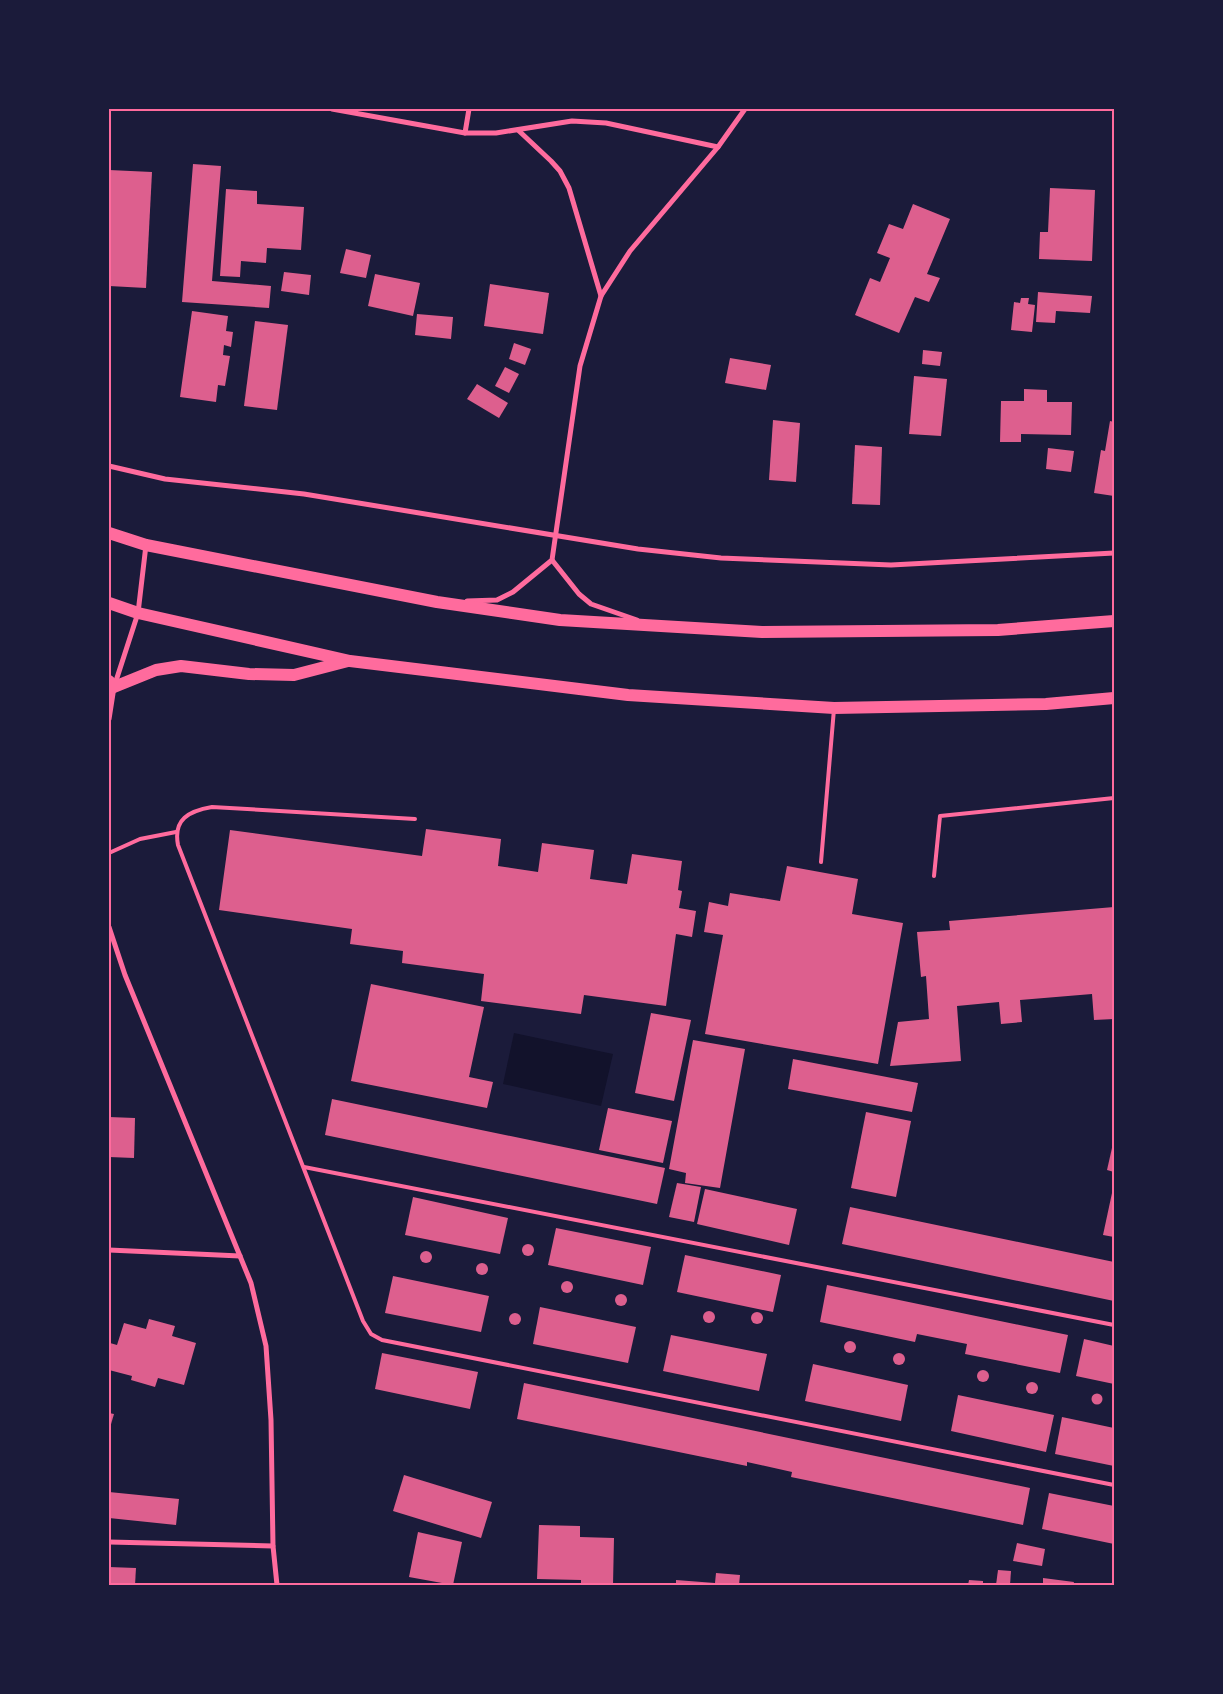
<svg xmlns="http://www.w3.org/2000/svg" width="1223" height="1694" font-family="'PT Sans',sans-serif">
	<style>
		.water { fill: #12122b }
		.building { fill: #dd5f8e }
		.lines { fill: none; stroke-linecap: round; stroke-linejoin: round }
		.service { stroke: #ff6b9d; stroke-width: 4 }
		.minor { stroke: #ff6b9d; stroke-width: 5 }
		.primary { stroke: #ff6b9d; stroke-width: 12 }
		.neatline { fill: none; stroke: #ff6b9d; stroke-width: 2 }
	</style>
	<rect width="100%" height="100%" fill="#1b1b3a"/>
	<path class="water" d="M 514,1033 L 613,1054 L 601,1106 L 503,1084 Z"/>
	<g class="building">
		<path d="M 193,164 L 221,166 L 212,281 L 271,286 L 269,308 L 182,302 Z"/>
		<path d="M 109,170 L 152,172 L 146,288 L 109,286 Z"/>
		<path d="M 1050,188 L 1095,190 L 1092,261 L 1039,259 L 1040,232 L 1048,232 Z"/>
		<path d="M 226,189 L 257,191 L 257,204 L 304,207 L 301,250 L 267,248 L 266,263 L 241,261 L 240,277 L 220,276 Z"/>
		<path d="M 913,204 L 950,219 L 927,274 L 940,278 L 929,302 L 915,297 L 899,333 L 855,315 L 870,278 L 880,282 L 890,258 L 877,253 L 889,224 L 903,229 Z"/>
		<path d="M 346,249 L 371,255 L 366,278 L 340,273 Z"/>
		<path d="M 284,272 L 311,275 L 309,295 L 281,291 Z"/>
		<path d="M 375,274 L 420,283 L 413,316 L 368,306 Z"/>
		<path d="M 490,284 L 549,293 L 543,334 L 484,326 Z"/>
		<path d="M 1038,292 L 1092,296 L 1090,313 L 1056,311 L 1055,323 L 1036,322 Z"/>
		<path d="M 1021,298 L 1029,298 L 1028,304 L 1035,305 L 1032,332 L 1011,330 L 1014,302 L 1020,303 Z"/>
		<path d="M 192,311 L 228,316 L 226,331 L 233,332 L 231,347 L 224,345 L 223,355 L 230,356 L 225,386 L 218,385 L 216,402 L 180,397 Z"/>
		<path d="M 417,314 L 453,317 L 451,339 L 415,335 Z"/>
		<path d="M 255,321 L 288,325 L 277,410 L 244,406 Z"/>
		<path d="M 514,343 L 531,349 L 525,365 L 509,359 Z"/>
		<path d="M 923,350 L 942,352 L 940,366 L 922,364 Z"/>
		<path d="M 730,358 L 771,365 L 766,390 L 725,383 Z"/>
		<path d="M 505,367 L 519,374 L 509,393 L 495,386 Z"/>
		<path d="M 914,376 L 947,379 L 941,436 L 909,434 Z"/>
		<path d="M 477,384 L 508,403 L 499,418 L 467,399 Z"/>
		<path d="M 1024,389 L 1047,390 L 1047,402 L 1072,402 L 1071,435 L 1021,434 L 1021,442 L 1000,442 L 1001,401 L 1024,401 Z"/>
		<path d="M 773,420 L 800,423 L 796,482 L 769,480 Z"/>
		<path d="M 1110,421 L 1114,422 L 1114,496 L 1094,493 L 1101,450 L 1105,451 Z"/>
		<path d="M 855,445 L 882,447 L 880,505 L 852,504 Z"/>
		<path d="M 1048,448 L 1074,451 L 1071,472 L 1046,469 Z"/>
		<path d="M 426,829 L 501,839 L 498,866 L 538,872 L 542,843 L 594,850 L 590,879 L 627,884 L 632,854 L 682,861 L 678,890 L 682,891 L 679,908 L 696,911 L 692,937 L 676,934 L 666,1006 L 584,995 L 581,1014 L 481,1001 L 484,974 L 402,963 L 403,951 L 350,944 L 352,929 L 219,910 L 230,830 L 422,856 Z"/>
		<path d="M 787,866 L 858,879 L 852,914 L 903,923 L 878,1064 L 705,1034 L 723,935 L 704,932 L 709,902 L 728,906 L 730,893 L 780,901 Z"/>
		<path d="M 1114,907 L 1114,1019 L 1094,1020 L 1092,994 L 1020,1000 L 1022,1022 L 1001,1024 L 999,1002 L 957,1006 L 961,1061 L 890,1066 L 898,1022 L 929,1019 L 926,976 L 921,977 L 917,932 L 950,930 L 949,921 Z"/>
		<path d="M 371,984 L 484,1007 L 469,1077 L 493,1082 L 487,1108 L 351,1081 Z"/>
		<path d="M 651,1013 L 691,1020 L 674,1101 L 635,1093 Z"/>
		<path d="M 693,1040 L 745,1049 L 720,1188 L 685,1183 L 686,1173 L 669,1169 Z"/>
		<path d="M 793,1059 L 918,1083 L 912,1112 L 788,1089 Z"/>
		<path d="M 332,1099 L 665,1168 L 657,1204 L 325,1135 Z"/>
		<path d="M 608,1108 L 672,1121 L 663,1163 L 599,1150 Z"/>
		<path d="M 866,1112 L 911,1121 L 896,1197 L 851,1188 Z"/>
		<path d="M 109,1117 L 135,1118 L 134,1158 L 109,1157 Z"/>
		<path d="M 1114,1139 L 1114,1172 L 1107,1170 Z"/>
		<path d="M 677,1183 L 701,1187 L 694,1222 L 669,1217 Z"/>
		<path d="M 705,1189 L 797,1209 L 789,1245 L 697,1224 Z"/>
		<path d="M 1112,1193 L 1114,1194 L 1114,1237 L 1103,1235 Z"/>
		<path d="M 413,1197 L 508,1218 L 500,1254 L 405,1235 Z"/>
		<path d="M 850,1207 L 1114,1262 L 1114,1301 L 842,1244 Z"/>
		<path d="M 556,1228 L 651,1247 L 643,1285 L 548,1265 Z"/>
		<circle cx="528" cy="1250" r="6"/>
		<circle cx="426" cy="1257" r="6"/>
		<path d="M 685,1255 L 781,1275 L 773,1312 L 677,1292 Z"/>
		<circle cx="482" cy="1269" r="6"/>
		<path d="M 393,1276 L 489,1296 L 481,1332 L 385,1313 Z"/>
		<circle cx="567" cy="1287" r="6"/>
		<path d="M 827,1285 L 1068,1335 L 1060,1373 L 965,1354 L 967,1344 L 917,1334 L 915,1342 L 820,1322 Z"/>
		<circle cx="621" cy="1300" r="6"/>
		<path d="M 540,1307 L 636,1327 L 628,1363 L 533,1344 Z"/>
		<circle cx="709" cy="1317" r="6"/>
		<circle cx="757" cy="1318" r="6"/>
		<circle cx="515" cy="1319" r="6"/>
		<path d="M 149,1319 L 175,1326 L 172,1336 L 196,1343 L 184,1385 L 158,1378 L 155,1387 L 131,1380 L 132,1376 L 109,1370 L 110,1343 L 117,1345 L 124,1323 L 146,1329 Z"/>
		<path d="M 671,1335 L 767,1354 L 759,1391 L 663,1371 Z"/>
		<path d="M 1084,1339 L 1114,1346 L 1114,1384 L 1076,1376 Z"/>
		<circle cx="850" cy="1347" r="6"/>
		<path d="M 382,1353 L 478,1372 L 470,1409 L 375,1389 Z"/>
		<circle cx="899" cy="1359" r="6"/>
		<path d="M 813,1364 L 908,1385 L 901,1421 L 805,1401 Z"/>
		<circle cx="983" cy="1376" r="6"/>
		<circle cx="1032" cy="1388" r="6"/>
		<path d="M 524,1383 L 1030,1488 L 1023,1525 L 791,1477 L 792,1472 L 747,1462 L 747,1466 L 517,1419 Z"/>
		<circle cx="1097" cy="1399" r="5.5"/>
		<path d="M 958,1395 L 1054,1415 L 1046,1452 L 951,1431 Z"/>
		<path d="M 109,1413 L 114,1414 L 109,1431 Z"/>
		<path d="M 1062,1417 L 1114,1428 L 1114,1466 L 1055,1454 Z"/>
		<path d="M 404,1475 L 492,1502 L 481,1538 L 393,1511 Z"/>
		<path d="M 109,1492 L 179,1499 L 176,1525 L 109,1518 Z"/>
		<path d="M 1049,1493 L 1114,1506 L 1114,1544 L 1042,1529 Z"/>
		<path d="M 539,1525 L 580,1526 L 580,1537 L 614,1538 L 613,1585 L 581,1585 L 581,1580 L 537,1579 Z"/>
		<path d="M 418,1532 L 462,1542 L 453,1585 L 409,1577 Z"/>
		<path d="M 1017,1543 L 1045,1549 L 1042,1566 L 1013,1561 Z"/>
		<path d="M 109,1567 L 136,1568 L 135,1585 L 109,1585 Z"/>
		<path d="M 998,1570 L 1011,1571 L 1010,1585 L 996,1585 Z"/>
		<path d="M 716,1573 L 740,1575 L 739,1585 L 676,1585 L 676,1580 L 715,1583 Z"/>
		<path d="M 1043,1578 L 1074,1582 L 1073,1585 L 1043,1585 Z"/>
		<path d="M 969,1580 L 983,1581 L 983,1585 L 968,1585 Z"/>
	</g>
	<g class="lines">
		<g class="service">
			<path d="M 415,819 L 212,807 C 189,811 173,819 178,845 L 363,1321 L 371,1334 L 382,1340 L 1114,1485"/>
			<path d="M 109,853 L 140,839 L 176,832"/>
			<path d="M 821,862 L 834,709"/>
			<path d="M 934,876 L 940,816 L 1114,798"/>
			<path d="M 304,1167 L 1114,1325"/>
		</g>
		<g class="minor">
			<path d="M 332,109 L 465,133 L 496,133 L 572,121 L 606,123 L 718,147"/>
			<path d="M 518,130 L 551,161 L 560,171 L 569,188 L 601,296"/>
			<path d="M 465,133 L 469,109"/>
			<path d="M 109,466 L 165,479 L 304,494 L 638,549 L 721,558 L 891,565 L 1114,553"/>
			<path d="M 552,560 L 579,594 L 591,604 L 637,620"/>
			<path d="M 467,601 L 497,600 L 513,592 L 552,560 L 580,366 L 601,296 L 630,251 L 718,147 L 745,109"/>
			<path d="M 109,719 L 114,687 L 138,613 L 146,545"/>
			<path d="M 109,927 L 125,975 L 251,1283 L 266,1346 L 271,1420 L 273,1546 L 277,1585"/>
			<path d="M 109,1250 L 240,1256"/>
			<path d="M 109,1542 L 273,1546"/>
		</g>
		<g class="primary">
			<path d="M 109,533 L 146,545 L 437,602 L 560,620 L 762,632 L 998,630 L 1114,621"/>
			<path d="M 109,603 L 138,613 L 350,661 L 628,695 L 834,708 L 1046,704 L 1114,698"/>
			<path d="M 109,681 L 114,687 L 156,670 L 181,666 L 249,674 L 294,675 L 348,661"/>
		</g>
	</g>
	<rect width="1223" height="1694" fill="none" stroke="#1b1b3a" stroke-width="220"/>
	<rect x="110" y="110" width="1003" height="1474" class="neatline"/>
</svg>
